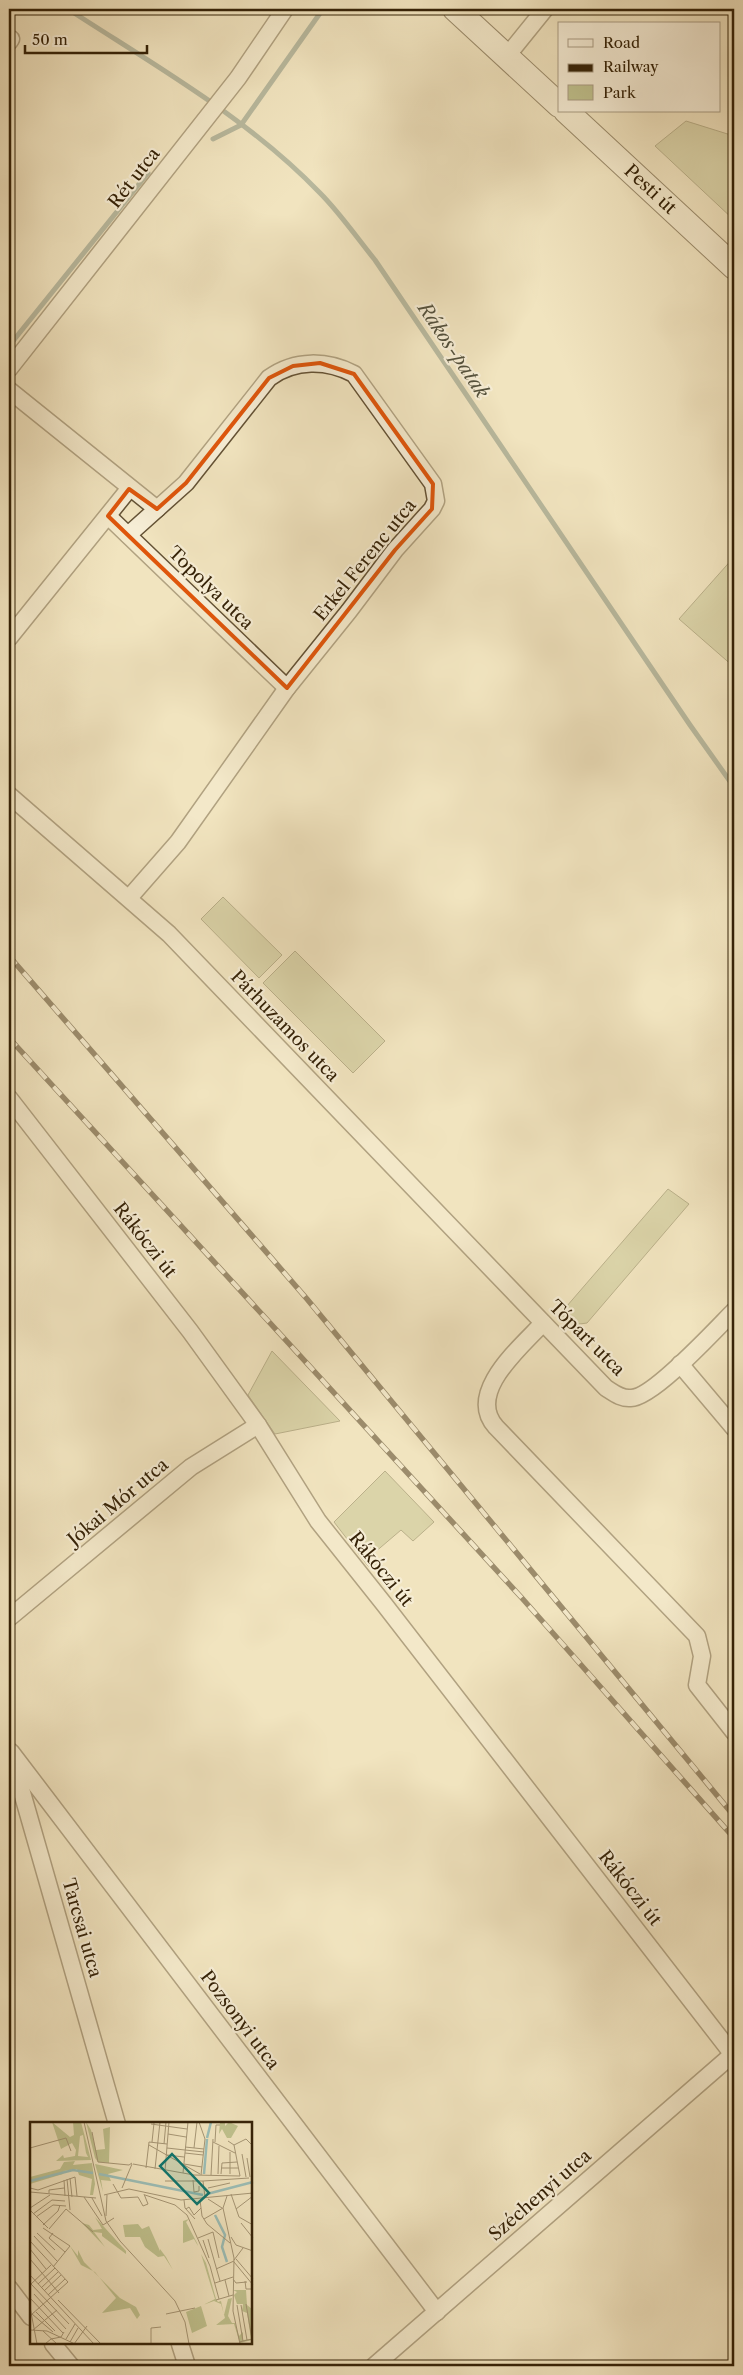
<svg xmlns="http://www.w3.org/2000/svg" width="743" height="2375" font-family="'Libre Caslon Text',serif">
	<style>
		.green { fill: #c0c28e; stroke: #7a724a }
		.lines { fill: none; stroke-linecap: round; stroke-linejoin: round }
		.stream { stroke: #728071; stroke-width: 5 }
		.street-casing { stroke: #645235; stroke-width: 19 }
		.secondary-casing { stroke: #352207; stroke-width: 26 }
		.street { stroke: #f6edd5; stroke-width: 16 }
		.secondary { stroke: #f6edd5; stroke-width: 24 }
		.rail-casing { stroke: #352207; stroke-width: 5.5 }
		.rail { stroke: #f6edd5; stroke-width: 4; stroke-dasharray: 11; stroke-linecap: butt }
		.marked { fill: none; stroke: #df560c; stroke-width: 4; stroke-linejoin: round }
		.labels { text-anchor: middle; stroke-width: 4.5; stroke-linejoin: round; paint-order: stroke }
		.street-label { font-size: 18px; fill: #352207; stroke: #f6edd5 }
		.water-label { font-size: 19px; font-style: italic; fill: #54513c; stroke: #f6edd5 }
		.inset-river { fill: none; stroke: #9bbeb7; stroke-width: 2.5 }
		.inset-road { fill: none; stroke: #a69675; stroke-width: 1 }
		.view { fill: #0f766e; fill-opacity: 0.15; stroke: #0f766e; stroke-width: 2.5 }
		.inset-edge { fill: none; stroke: #352207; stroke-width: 2.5 }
	</style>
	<rect width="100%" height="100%" fill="#f1e4bf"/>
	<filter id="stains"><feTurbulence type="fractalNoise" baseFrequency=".004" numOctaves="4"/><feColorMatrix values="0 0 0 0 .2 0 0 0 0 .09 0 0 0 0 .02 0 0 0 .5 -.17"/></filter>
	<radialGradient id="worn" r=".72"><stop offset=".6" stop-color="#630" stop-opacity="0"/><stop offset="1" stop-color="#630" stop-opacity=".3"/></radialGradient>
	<g class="green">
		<path d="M 686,121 L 734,136 L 734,220 L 655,146 Z"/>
		<path d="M 734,557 L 734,667 L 679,619 Z"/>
		<path d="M 223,897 L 282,955 L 259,978 L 201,919 Z"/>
		<path d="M 295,951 L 385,1041 L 353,1073 L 263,983 Z"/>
		<path d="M 668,1189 L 689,1204 L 587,1323 L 572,1325 L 560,1314 Z"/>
		<path d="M 272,1351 L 340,1421 L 275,1434 L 248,1395 Z"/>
		<path d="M 385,1471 L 434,1522 L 413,1541 L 401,1530 L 374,1553 L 385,1570 L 368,1566 L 334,1522 Z"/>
	</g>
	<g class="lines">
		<g class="stream">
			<path d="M 68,9 C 154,65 248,118 320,193 C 340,213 357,238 375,260 L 690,725 L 734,787"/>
			<path d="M 213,139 L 241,125 L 323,9"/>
			<path d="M 9,346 L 148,173"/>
		</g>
		<g class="street-casing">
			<g id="street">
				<path d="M 9,42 L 11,39"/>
				<path d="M 507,56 L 545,9"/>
				<path d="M 9,369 L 238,78 L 285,9"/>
				<path d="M 9,390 L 157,509"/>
				<path d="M 108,516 L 287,688"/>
				<path d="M 128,535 L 186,483 L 269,378 C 295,359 327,360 354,374 L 433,484 L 436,501 L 432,509 L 395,550 L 349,611 L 287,688 L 178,842 L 129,898"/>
				<path d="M 9,638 L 129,489"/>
				<path d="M 9,795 L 169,934 L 606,1388 C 614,1393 621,1399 631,1398 C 653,1398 716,1329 734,1311"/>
				<path d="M 9,1098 L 190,1331 L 258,1425 L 318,1521 L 384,1604 L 734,2056"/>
				<path d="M 543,1323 C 521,1347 465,1393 496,1427 L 697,1636 L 702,1656 L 697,1685 L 734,1732"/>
				<path d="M 680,1364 L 734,1428"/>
				<path d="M 9,1618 L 191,1467 L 258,1425"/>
				<path d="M 11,1752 L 437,2312"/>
				<path d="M 13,1761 L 117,2124"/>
				<path d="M 9,2288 L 31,2317"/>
				<path d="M 53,2344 L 71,2366"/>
				<path d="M 180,2344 L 187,2366"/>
				<path d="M 374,2366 L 733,2054"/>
			</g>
		</g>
		<g class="secondary-casing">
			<g id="secondary">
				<path d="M 455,9 L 559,105"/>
				<path id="s1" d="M 566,111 L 734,267"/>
			</g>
		</g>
		<use href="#street" class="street"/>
		<use href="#secondary" class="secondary"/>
		<g class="rail-casing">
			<g id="rail">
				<path d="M 9,956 L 307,1299 L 734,1816"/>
				<path d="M 9,1038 L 521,1597 L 734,1838"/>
			</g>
		</g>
		<use href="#rail" class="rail"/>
	</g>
	<path d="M0 0H743V2375H0ZM 320,363 L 354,374 L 433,484 L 432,509 L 395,550 L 287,688 L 108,516 L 129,489 L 157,509 L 186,483 L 269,378 L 293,366 Z" fill="#f1e4bf" fill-opacity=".55" fill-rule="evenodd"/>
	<path class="marked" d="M 320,363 L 354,374 L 433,484 L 432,509 L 395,550 L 287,688 L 108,516 L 129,489 L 157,509 L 186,483 L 269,378 L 293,366 Z"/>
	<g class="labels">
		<g class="street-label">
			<text transform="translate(134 178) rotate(-52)" y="6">Rét utca</text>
			<text dy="6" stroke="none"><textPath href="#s1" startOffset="115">Pesti út</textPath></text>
			<text transform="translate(365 560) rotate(-51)" y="6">Erkel Ferenc utca</text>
			<text transform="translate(211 588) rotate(44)" y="6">Topolya utca</text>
			<text transform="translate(285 1026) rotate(46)" y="6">Párhuzamos utca</text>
			<text transform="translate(145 1240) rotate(52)" y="6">Rákóczi út</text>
			<text transform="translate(587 1338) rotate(45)" y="6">Tópart utca</text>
			<text transform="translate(118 1502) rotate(-40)" y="6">Jókai Mór utca</text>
			<text transform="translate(381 1569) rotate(51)" y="6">Rákóczi út</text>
			<text transform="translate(630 1888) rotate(52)" y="6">Rákóczi út</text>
			<text transform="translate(82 1928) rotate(74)" y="6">Tarcsai utca</text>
			<text transform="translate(240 2020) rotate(53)" y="6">Pozsonyi utca</text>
			<text transform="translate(540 2195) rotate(-41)" y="6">Széchenyi utca</text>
		</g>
		<g class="water-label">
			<text transform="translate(454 350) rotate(56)" y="7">Rákos-patak</text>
		</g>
	</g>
	<g transform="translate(30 2122)">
		<rect width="222" height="222" fill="#f1e4bf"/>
		<path d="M 22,0 L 40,15 L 44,13 L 43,0 L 51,0 L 61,38 L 26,39 L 33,33 L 34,36 L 45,34 L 46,28 L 42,21 L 31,27 ZM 53,13 L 56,31 L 58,35 L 48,34 L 50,14 ZM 56,0 L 61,8 L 66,28 L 75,27 L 73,7 L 80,5 L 79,41 L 68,40 L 65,36 ZM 190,0 L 195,0 L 195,4 L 199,0 L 208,4 L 201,16 L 197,16 L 192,7 L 189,12 ZM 45,39 L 43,43 L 62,41 L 65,62 L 63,73 L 60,73 L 62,57 L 49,53 L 47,47 L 34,49 L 33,52 L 0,62 L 0,55 L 30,47 L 34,40 ZM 65,42 L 93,48 L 78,52 L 81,59 L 71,58 L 73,70 ZM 65,95 L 96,129 L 96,132 L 72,114 L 72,111 L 64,110 L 75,125 L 52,101 L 59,103 L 63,108 L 72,107 ZM 159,97 L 156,100 L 167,121 L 168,124 L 164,117 L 153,121 L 153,99 ZM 108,102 L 112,107 L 119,104 L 130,129 L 130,127 L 136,135 L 143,148 L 134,134 L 128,135 L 115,125 L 110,115 L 95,115 L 93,103 ZM 40,124 L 48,134 L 48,128 L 54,140 L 90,176 L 106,185 L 110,193 L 107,197 L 100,186 L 72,191 L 86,176 L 65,150 L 51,143 ZM 171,132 L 176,141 L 186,177 L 188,180 L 191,179 L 194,193 L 198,177 L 202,176 L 198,194 L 202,201 L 205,201 L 209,214 L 213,210 L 213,218 L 221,217 L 217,191 L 212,189 L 213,182 L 207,182 L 204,173 L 207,170 L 203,168 L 216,168 L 217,183 L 222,187 L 222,218 L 210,221 L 204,202 L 186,203 L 195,196 L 191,182 L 184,179 L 173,183 L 185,177 ZM 171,184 L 177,204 L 162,211 L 156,190 Z" fill="#c0c28e" fill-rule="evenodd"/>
		<path class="inset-river" d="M 177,16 L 181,0M 69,52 L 173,73M 174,52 L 177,17M 0,59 L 43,48 L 63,51M 177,72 L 223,60M 185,93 L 195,113 L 192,125 L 197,140"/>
		<path class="inset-road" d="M 54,0 L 76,99 L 90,119 L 145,179 L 155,200 L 159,222M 169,0 L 175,17 L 171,53M 121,2 L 157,7M 62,10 L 68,40 L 99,43 L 102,41M 138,12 L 156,15M 198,19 L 204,23 L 210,54M 122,20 L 124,1M 183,20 L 205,31M 185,20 L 186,3 L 190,3M 134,22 L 136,0M 119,23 L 170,52M 204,23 L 216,17 L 223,24M 155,25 L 174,27M 0,26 L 36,16 L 41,29M 137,26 L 155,28M 164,26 L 167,0M 155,28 L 174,30M 200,30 L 200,52M 155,31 L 173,33M 212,32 L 216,55M 137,33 L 154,35M 217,36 L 220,55M 103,42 L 164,53 L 210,54M 154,42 L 172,45M 116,46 L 119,20 L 137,22M 191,46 L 208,46M 125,47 L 130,0M 135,49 L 139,0M 153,51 L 158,0M 188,52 L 189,24M 191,52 L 192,41 L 207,40M 181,53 L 183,17M 40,56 L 42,75M 37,57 L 40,88M 34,58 L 35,74M 163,58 L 164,70 L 169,69 L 169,64M 135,59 L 173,59M 173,59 L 219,56M 173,59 L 175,75M 83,62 L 91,76 L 108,75 L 113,84 L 118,82 L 114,72M 0,66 L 8,68 L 45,55 L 47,74M 92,66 L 102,42M 178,66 L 200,61M 0,70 L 66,76M 19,71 L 19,68 L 34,66M 201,72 L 209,95 L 223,103M 74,73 L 99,67 L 151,78 L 223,71M 115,73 L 145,83 L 157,93 L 180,144 L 189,177M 197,74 L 193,86 L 204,136 L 203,189 L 210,222M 54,75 L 73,103 L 84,96M 62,76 L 72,94M 178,77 L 192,86M 154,78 L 155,86 L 165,97M 170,78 L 172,94 L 177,102 L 200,121M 0,86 L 20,73M 36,87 L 63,110M 156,87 L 159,85 L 164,93 L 171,86M 206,87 L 223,74M 0,88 L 18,106M 3,92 L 22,78 L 35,79M 76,94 L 77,73M 6,95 L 23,83 L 36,84M 174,97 L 193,86M 211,101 L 223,116M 13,103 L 28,89 L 30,83M 13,106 L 40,124 L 23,145M 19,107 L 36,87M 183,110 L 189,136M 7,111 L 25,128M 23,111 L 19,116 L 35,130M 4,114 L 27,139M 201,115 L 206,123 L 223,129M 168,116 L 183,110M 178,117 L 190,159M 173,118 L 179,136M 0,119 L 38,160 L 1,193M 0,127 L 16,147M 0,137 L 29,171M 206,137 L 223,157M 204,138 L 213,126M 204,140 L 223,163M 186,147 L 204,139M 0,153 L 64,222M 203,157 L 206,161 L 217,160M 195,158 L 199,174M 215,159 L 216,167 L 223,167M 185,161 L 203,155M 1,162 L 39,202M 8,162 L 25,146M 0,163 L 21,143M 11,166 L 28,150M 14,169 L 31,153M 4,172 L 36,207M 18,173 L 35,157M 0,176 L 33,211M 28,178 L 71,222M 186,178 L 203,173M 207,183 L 213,219M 211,183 L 217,218M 0,185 L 7,222M 6,190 L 25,209M 2,192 L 23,210M 136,192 L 165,186M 0,208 L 17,209 L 45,222M 3,208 L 27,188M 13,209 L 27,222M 36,217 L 45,202M 40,220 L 48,206M 209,220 L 222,217 L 216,182M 15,222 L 21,217 L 31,215 L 34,210M 44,222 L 57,204M 121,222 L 121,206 L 131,205"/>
		<path class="view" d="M 142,32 L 179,71 L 167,82 L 130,44 Z"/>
		<rect width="222" height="222" class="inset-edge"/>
	</g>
	<rect width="743" height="2375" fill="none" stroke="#f1e4bf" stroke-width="30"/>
	<rect x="10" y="10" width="723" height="2355" fill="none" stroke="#352207" stroke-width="2.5"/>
	<rect x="15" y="15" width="713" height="2345" fill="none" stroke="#352207"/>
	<rect x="558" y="22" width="162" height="90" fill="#f6edd5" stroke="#a99c83"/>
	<rect x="568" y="39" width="25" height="8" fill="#f6edd5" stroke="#a99c83"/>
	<text x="603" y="48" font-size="15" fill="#352207">Road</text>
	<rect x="568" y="64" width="25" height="8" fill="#352207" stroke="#a99c83"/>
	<text x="603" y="72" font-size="15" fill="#352207">Railway</text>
	<rect x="568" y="85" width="25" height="15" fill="#c0c28e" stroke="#a99c83"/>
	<text x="603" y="98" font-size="15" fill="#352207">Park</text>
	<path d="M25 45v8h122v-8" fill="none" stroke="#352207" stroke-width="2.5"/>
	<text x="32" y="45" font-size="15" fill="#352207" stroke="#f6edd5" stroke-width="4" paint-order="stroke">50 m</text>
	<rect width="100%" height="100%" filter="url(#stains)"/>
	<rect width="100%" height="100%" fill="url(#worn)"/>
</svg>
